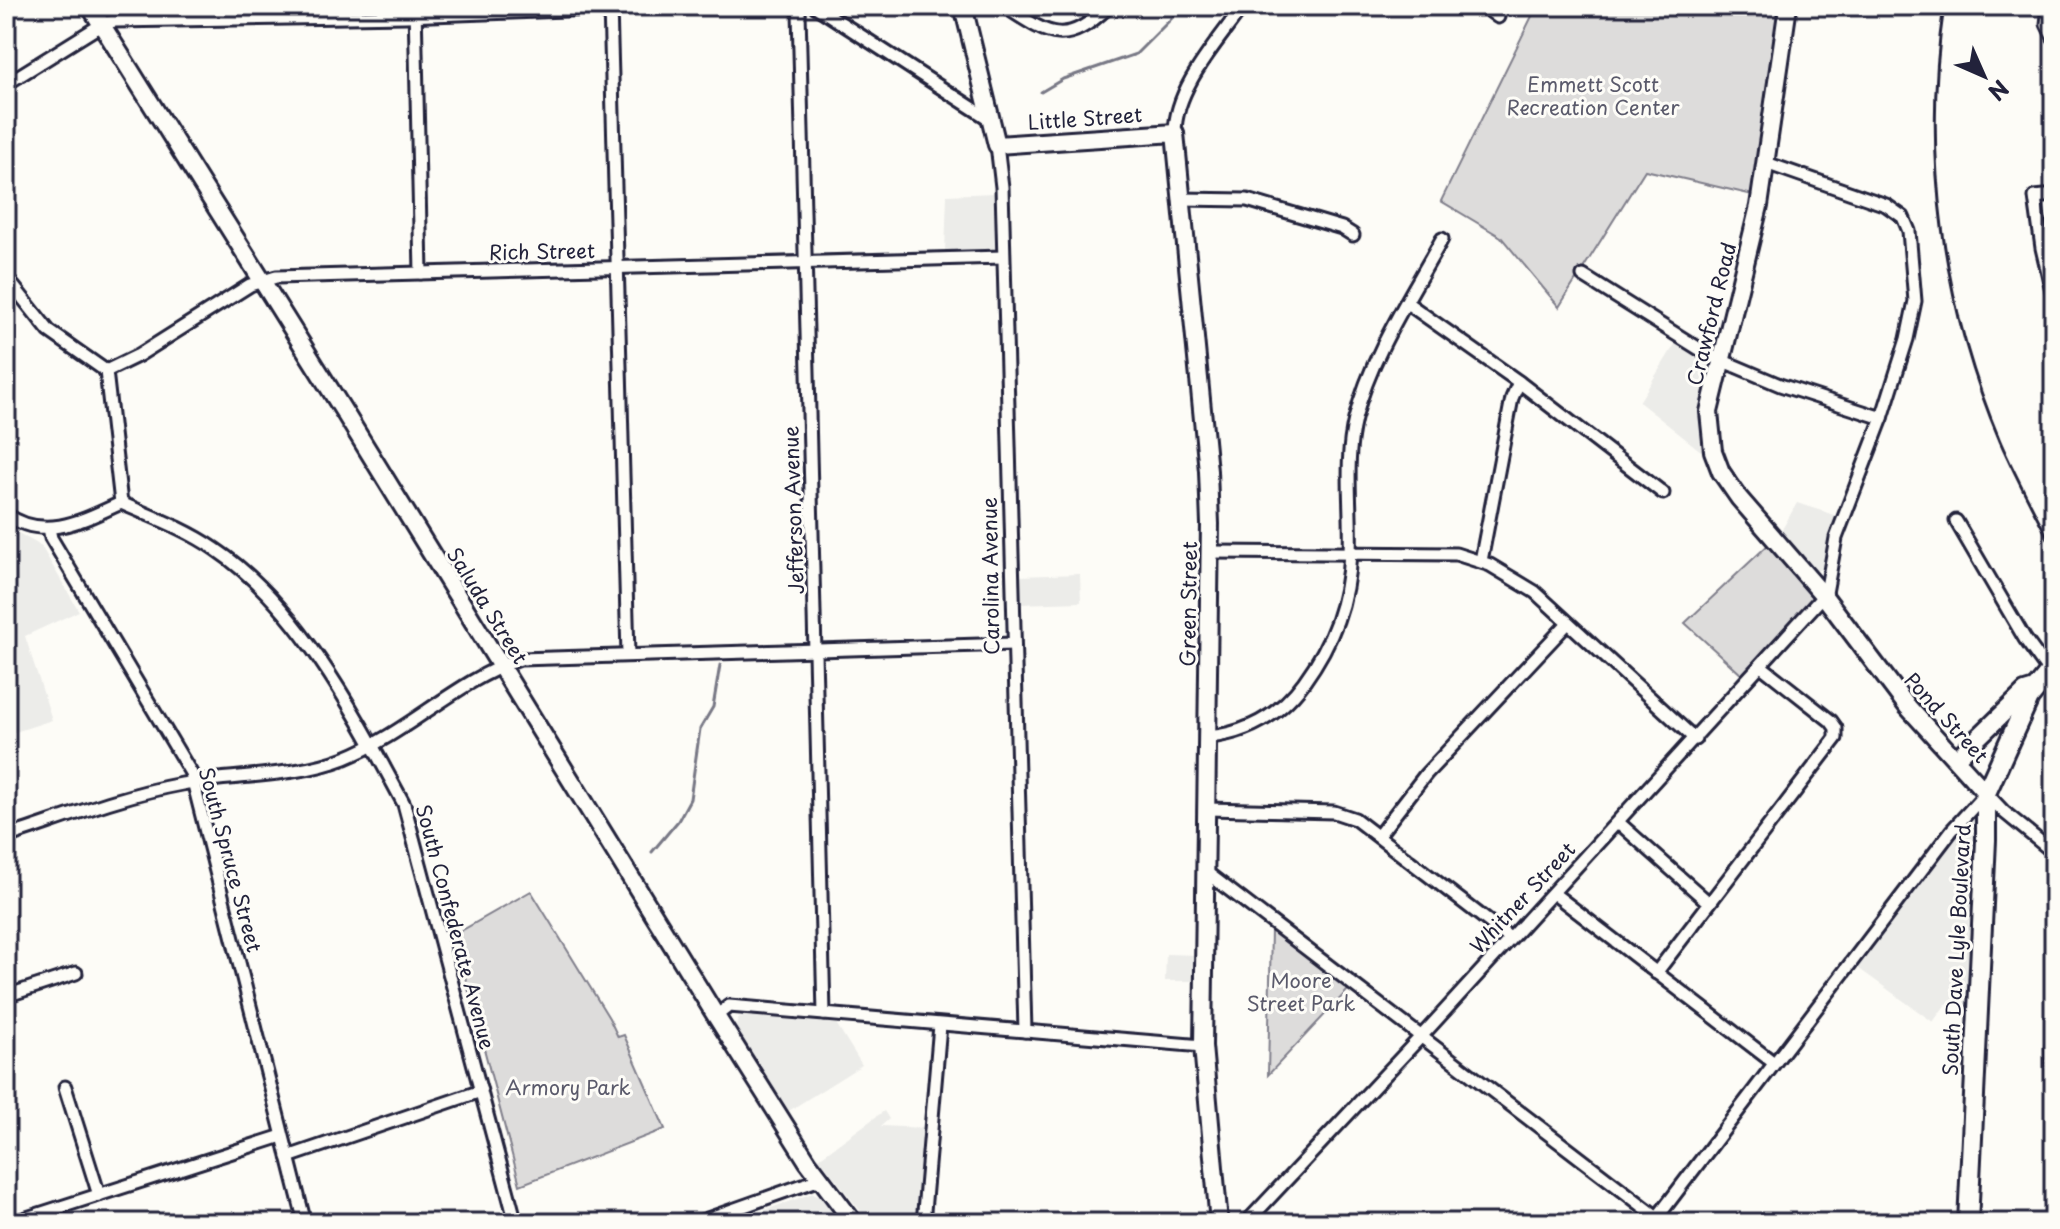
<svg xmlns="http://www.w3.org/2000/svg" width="2060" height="1229" font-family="'Playpen Sans',sans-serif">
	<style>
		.built { fill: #ecece9 }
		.green { fill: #dddcdb; stroke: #807f8b; stroke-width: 2 }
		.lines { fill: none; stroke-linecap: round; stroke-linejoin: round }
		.stream { stroke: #787885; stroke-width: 3 }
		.street-casing { stroke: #22223b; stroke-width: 17 }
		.secondary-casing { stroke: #22223b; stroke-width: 22 }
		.primary-casing { stroke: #22223b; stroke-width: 24 }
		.street { stroke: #fdfcf7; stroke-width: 11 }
		.secondary { stroke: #fdfcf7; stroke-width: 16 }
		.primary { stroke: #fdfcf7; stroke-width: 18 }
		.rail { stroke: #22223b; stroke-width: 3 }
		.labels { text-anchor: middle; stroke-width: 6; stroke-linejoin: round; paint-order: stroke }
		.park-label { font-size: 20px; fill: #5a5a6b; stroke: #fdfcf7 }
		.street-label { font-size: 20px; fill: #22223b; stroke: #fdfcf7 }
	</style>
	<rect width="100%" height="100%" fill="#fdfcf7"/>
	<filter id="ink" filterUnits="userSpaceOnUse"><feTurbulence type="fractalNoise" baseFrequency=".0125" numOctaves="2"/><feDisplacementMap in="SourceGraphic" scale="16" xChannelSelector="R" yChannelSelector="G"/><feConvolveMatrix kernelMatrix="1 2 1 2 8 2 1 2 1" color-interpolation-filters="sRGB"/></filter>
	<g filter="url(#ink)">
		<g class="built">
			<path d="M 994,193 L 996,247 L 993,249 L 945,251 L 947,195 Z"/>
			<path d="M 1677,341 L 1707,359 L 1711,365 L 1702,403 L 1701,425 L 1706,455 L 1639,402 Z"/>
			<path d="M 1797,503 L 1837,516 L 1824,568 L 1815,571 L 1780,533 Z"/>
			<path d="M 6,526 L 41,546 L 79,611 L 25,636 L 52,720 L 6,735 Z"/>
			<path d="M 1080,574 L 1081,602 L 1020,604 L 1019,576 Z"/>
			<path d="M 1976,817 L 1978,820 L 1968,1007 L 1946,1004 L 1933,1022 L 1858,968 L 1971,819 Z"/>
			<path d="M 1166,954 L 1199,955 L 1199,981 L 1165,981 Z"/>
			<path d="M 748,1013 L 834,1020 L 862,1065 L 787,1112 L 738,1031 L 736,1025 L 739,1018 Z"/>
			<path d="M 884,1111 L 889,1119 L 881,1126 L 925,1128 L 917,1223 L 870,1223 L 819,1158 Z"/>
			<path d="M 813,1193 L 820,1196 L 834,1214 L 823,1223 L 753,1223 L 749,1216 Z"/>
		</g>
		<g class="green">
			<path d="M 1541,6 L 1781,6 L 1753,195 L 1645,170 L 1559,307 L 1501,237 L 1441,201 L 1532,16 Z"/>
			<path d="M 1769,544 L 1811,590 L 1813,598 L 1743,676 L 1685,623 Z"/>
			<path d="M 531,891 L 609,1018 L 618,1037 L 624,1035 L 665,1129 L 520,1185 L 454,935 Z"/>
			<path d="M 1271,930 L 1349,989 L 1268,1075 Z"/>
		</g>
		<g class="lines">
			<g class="stream">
				<path d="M 1041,92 L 1063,79 L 1136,54 L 1173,17 L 1177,6"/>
				<path d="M 652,852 L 678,821 L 690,799 L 700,729 L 713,707 L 720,665"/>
			</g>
			<g class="street-casing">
				<g id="street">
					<path d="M 415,6 L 421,273"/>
					<path d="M 610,6 L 628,655"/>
					<path d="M 797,6 L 799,11 L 824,1014"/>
					<path d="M 815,6 L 991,120"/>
					<path d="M 1004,6 C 1050,36 1065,48 1109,6"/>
					<path d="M 1483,6 L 1498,17"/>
					<path d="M 2049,6 L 2047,24 L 2054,38"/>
					<path d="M 6,84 L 104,23 L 115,21 L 405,16 L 673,6"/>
					<path d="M 1175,133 C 1175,87 1218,42 1243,6"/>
					<path d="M 997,145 L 1002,187 L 1025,1031"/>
					<path d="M 2054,195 L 2035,197 L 2042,248 L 2054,299"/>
					<path d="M 1181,199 L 1247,200 L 1342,228 L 1353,235"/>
					<path d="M 1583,276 L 1709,355 L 1780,385 L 1882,418"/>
					<path d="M 6,277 L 49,331 L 106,371 L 121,503"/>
					<path d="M 1407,303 L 1519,382 L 1663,493"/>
					<path d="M 106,371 L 139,355 L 250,285 L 276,277 L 1003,257"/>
					<path d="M 121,503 C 153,517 186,529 215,549 C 299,605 357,717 404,804 L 516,1223"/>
					<path d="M 6,514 C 44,542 84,520 121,503"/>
					<path d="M 1956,521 L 2025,639 L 2049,672"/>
					<path d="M 49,528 L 51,538 L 191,773 L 305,1223"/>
					<path d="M 1210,552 L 1456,554 L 1490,565 L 1535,592 L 1695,739"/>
					<path d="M 1481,561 L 1512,398 L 1519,382"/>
					<path d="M 1208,737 C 1248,733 1280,715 1304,682 C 1333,642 1348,602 1350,552 C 1352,508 1344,463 1355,419 C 1371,355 1410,297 1442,239"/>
					<path d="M 1207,809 L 1334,812 L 1355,819 L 1510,938"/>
					<path d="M 1618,822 L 1709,903"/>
					<path d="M 1378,836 L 1426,774 L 1568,623"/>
					<path d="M 6,837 C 64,818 122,795 182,784 C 235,774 293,778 345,758 C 408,733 456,681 520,659 L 1013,644"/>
					<path d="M 1206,872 L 1665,1223"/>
					<path d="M 1553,893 L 1774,1063"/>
					<path d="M 1656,973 L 1836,738 L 1836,728 L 1831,721 L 1761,666"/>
					<path d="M 6,996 L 76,973"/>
					<path d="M 716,1016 L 729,1006 L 1203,1046"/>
					<path d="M 2052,1047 L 2054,1092"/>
					<path d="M 65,1087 L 99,1195"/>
					<path d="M 288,1157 L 481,1091"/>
					<path d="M 11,1223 L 282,1136"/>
					<path d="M 696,1223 L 820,1179"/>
					<path d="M 923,1223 L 940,1025"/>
					<path d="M 1246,1223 L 1429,1028 L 1826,593 L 1836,538 L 1882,418 L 1907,339 L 1915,301 L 1909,231 L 1903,217 L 1886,205 L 1766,163"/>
					<path d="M 1653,1223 L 1952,830 L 1986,793 L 2004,812 L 2054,853"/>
				</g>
			</g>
			<g class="secondary-casing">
				<g id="secondary">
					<path d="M 90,6 L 343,410 L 716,1016 L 808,1162 L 854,1223"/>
					<path d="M 963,6 L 997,145 L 1175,133 L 1208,471 L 1210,524 L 1203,1046 L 1219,1223"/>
					<path d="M 1788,6 L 1759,206 L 1709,412 L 1713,451 L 1721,472 L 1739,498 L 1824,596 L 1907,706 L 1986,793"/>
					<path d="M 1956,759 L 2025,692 L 2035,689"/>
				</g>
			</g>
			<g class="primary-casing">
				<path id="primary" d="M 1968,1223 L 1986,840 L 1986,793 L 2029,698 L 2054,667"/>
			</g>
			<use href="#street" class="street"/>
			<use href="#secondary" class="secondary"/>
			<use href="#primary" class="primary"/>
			<path class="rail" d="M 1944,6 C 1922,153 1942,304 2000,441 C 2016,478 2036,514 2054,550"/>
		</g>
	</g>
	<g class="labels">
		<g class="park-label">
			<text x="1593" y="92">Emmett Scott<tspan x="1593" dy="23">Recreation Center</tspan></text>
			<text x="1301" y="988">Moore<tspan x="1301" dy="23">Street Park</tspan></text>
			<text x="568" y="1095">Armory Park</text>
		</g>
		<g class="street-label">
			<text transform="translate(1085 119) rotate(-4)" y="7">Little Street</text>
			<text transform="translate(542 252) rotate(-1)" y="7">Rich Street</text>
			<text transform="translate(1712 314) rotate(-76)" y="7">Crawford Road</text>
			<text transform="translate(794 510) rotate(-92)" y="7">Jefferson Avenue</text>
			<text transform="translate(991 576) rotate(-91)" y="7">Carolina Avenue</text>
			<text transform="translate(1189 604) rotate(-89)" y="7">Green Street</text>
			<text transform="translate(487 606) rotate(58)" y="7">Saluda Street</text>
			<text transform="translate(1946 718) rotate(48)" y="7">Pond Street</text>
			<text transform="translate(230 860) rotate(75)" y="7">South Spruce Street</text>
			<text transform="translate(1523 898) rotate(-47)" y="7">Whitner Street</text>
			<text transform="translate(455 927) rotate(75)" y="7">South Confederate Avenue</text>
			<text transform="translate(1957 950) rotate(-87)" y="7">South Dave Lyle Boulevard</text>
		</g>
	</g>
	<rect width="2060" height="1229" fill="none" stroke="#fdfcf7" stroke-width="32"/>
	<rect x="16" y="16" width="2028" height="1197" fill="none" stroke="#22223b" stroke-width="3" filter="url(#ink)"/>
	<g transform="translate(1984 76) rotate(135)" stroke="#fdfcf7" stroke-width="6" paint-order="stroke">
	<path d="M0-6L14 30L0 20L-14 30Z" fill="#22223b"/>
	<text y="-12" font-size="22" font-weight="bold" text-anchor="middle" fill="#22223b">N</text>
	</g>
</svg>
